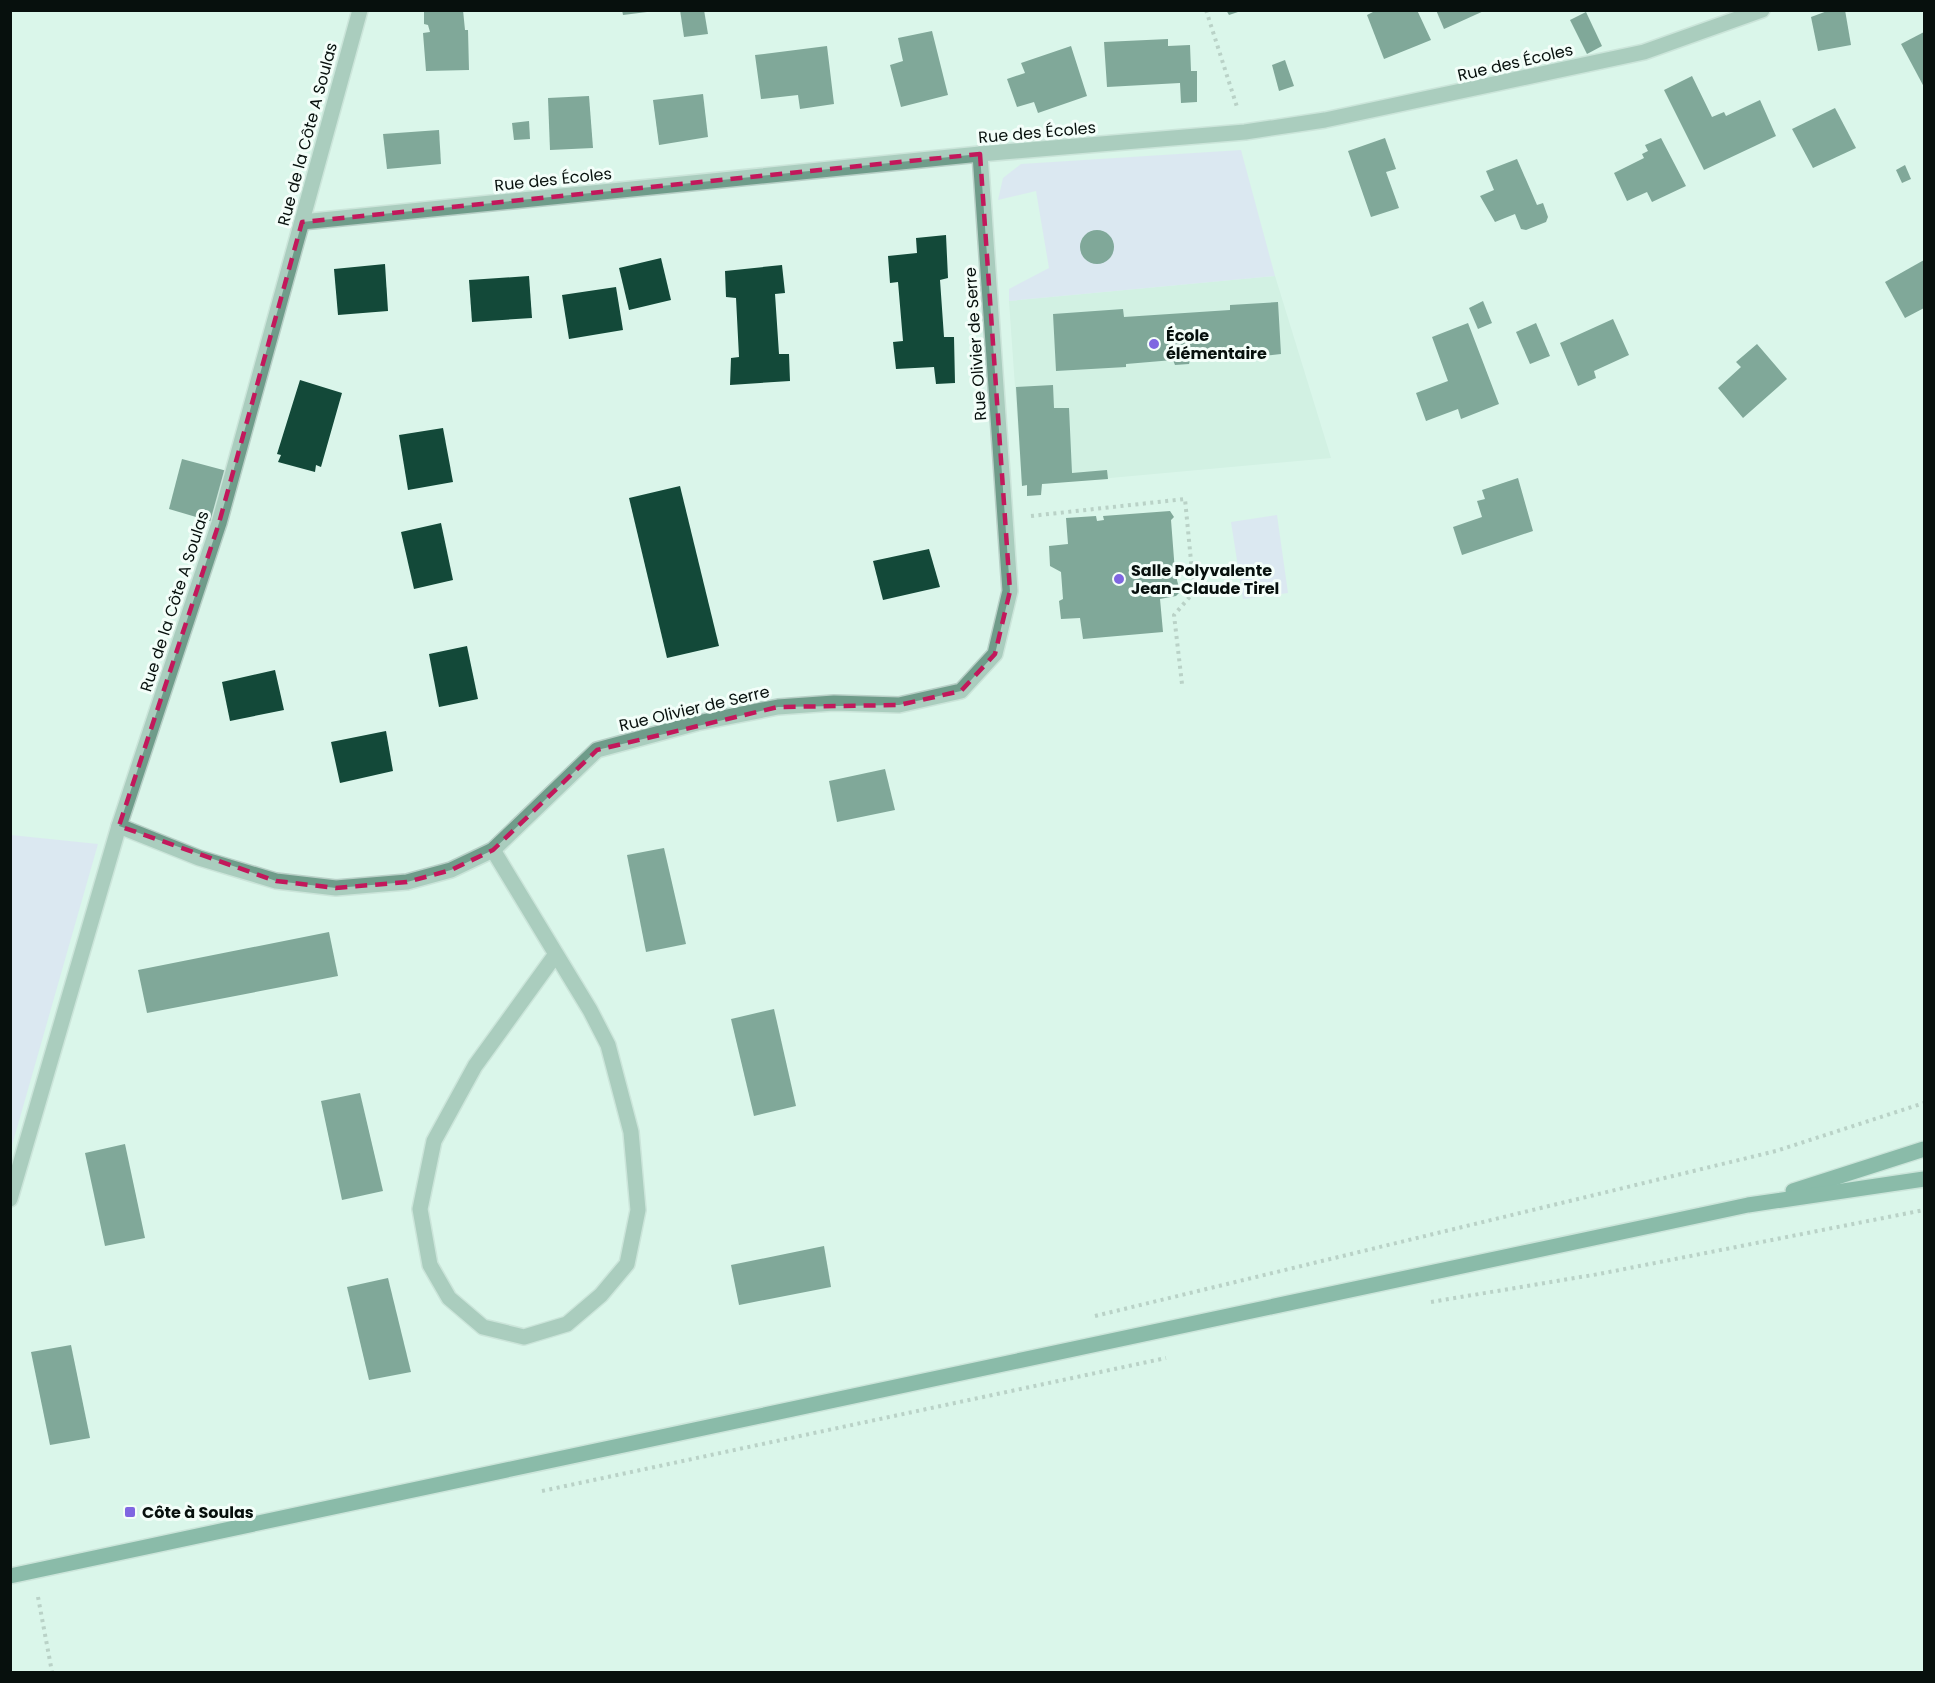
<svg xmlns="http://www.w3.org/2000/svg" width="1935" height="1683" font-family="Poppins,sans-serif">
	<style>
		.built { fill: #c7eadc }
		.green { fill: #dbd8fa }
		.building { fill: #134939 }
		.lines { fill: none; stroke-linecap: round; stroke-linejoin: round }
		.minor-casing { stroke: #b8d0c7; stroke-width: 18 }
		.secondary-casing { stroke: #b8d0c7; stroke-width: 18 }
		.path { stroke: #91a69e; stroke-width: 4; stroke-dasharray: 3 4.5; stroke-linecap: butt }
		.minor { stroke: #6f9c8a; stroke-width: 15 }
		.secondary { stroke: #28745c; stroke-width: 15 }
		.marked { fill: none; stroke: #c2185b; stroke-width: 4.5; stroke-dasharray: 12 8; stroke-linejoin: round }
		.poi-dot { fill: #7f66e1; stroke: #f3fef9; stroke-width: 2 }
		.labels { text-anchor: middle; stroke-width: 6; stroke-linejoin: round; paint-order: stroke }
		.street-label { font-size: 16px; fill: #07100d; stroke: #f3fef9 }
		.poi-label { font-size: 16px; font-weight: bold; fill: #07100d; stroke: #f3fef9; text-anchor: start }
	</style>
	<rect width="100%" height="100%" fill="#daf5ea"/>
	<path class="built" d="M 1275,276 L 1331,458 L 1022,486 L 1009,301 Z"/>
	<g class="green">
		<path d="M 1241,150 L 1275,276 L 1009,301 L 1009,289 L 1049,268 L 1036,191 L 998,200 L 1003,178 L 1021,164 Z"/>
		<path d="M 1277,515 L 1288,593 L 1243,599 L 1231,522 Z"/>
		<path d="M 11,835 L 98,844 L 11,1149 L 10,835 Z"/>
	</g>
	<g class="building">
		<path d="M 424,10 L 463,10 L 465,30 L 468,30 L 469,70 L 426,71 L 423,33 L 430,32 L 428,25 L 424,24 Z"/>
		<path d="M 622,10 L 647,10 L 647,12 L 623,15 Z"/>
		<path d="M 680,10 L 704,10 L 708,34 L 684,37 Z"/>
		<path d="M 1226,10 L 1241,10 L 1241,11 L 1229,15 Z"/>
		<path d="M 1377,10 L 1417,10 L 1431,40 L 1384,59 L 1367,15 Z"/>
		<path d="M 1436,10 L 1486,10 L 1444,29 Z"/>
		<path d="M 1830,10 L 1845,10 L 1851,45 L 1818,51 L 1811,17 Z"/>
		<path d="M 1586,12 L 1602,46 L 1587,54 L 1570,20 Z"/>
		<path d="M 932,31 L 948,95 L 901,107 L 890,65 L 903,61 L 898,38 Z"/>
		<path d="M 1924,32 L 1924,87 L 1901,44 Z"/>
		<path d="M 1168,39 L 1168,46 L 1190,45 L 1191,71 L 1197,71 L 1197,102 L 1181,103 L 1180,83 L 1107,87 L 1104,42 Z"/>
		<path d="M 827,46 L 834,104 L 800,109 L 798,95 L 761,99 L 755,55 Z"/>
		<path d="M 1071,46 L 1087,96 L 1038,113 L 1034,102 L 1017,107 L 1007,79 L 1025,73 L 1021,63 Z"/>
		<path d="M 1285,60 L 1294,86 L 1279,91 L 1272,65 Z"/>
		<path d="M 1692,76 L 1712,117 L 1724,112 L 1726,116 L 1760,100 L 1776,136 L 1704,170 L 1664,90 Z"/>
		<path d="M 703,94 L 708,137 L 659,145 L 653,100 Z"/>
		<path d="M 589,96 L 593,148 L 550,150 L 548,98 Z"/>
		<path d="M 1835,108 L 1856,148 L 1813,168 L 1792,129 Z"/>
		<path d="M 529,121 L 530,139 L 514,140 L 512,123 Z"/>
		<path d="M 439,130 L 441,164 L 387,169 L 383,134 Z"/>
		<path d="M 1385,138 L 1396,169 L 1386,172 L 1399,208 L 1371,217 L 1348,151 Z"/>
		<path d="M 1661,138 L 1686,186 L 1652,202 L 1647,192 L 1627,201 L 1614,173 L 1644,158 L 1642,154 L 1648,151 L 1645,145 Z"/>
		<path d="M 1517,159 L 1537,205 L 1543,203 L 1548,217 L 1546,222 L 1526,230 L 1521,229 L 1515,214 L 1495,222 L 1480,196 L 1494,190 L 1486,171 Z"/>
		<path d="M 1905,165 L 1911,179 L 1902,183 L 1896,170 Z"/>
		<circle cx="1097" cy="247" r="17"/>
		<path d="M 946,235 L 948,278 L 940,280 L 944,337 L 954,337 L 955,383 L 936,384 L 934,367 L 896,369 L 893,342 L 903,341 L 898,282 L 890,283 L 888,256 L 917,253 L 916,238 Z"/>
		<path d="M 661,258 L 671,300 L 629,310 L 619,268 Z"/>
		<path d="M 1924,260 L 1924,308 L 1905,318 L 1885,282 Z"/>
		<path d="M 385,264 L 388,311 L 338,315 L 334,269 Z"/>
		<path d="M 782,265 L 785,293 L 775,294 L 779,354 L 789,354 L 790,381 L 730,385 L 731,358 L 739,357 L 736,298 L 726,297 L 725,271 Z"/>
		<path d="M 529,276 L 532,318 L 472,322 L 469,280 Z"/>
		<path d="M 616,287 L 623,330 L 569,339 L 562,295 Z"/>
		<path d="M 1483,301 L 1492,323 L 1478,329 L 1469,308 Z"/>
		<path d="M 1278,302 L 1281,354 L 1234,359 L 1232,356 L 1190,360 L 1189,364 L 1175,365 L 1173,360 L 1126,364 L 1126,367 L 1056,371 L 1053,314 L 1123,309 L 1124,317 L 1230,310 L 1230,305 Z"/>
		<path d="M 1613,319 L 1629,355 L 1594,371 L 1596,378 L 1578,386 L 1560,343 Z"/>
		<path d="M 1468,323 L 1499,404 L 1461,419 L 1458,409 L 1426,421 L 1416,393 L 1448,381 L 1432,337 Z"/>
		<path d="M 1536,323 L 1550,356 L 1530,364 L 1516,332 Z"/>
		<path d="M 1757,344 L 1787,379 L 1743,418 L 1718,388 L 1741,367 L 1736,362 Z"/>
		<path d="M 300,380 L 342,393 L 321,467 L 316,465 L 315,472 L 278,462 L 281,455 L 277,454 Z"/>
		<path d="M 1053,385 L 1054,408 L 1069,408 L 1072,473 L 1107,470 L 1108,479 L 1042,484 L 1041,495 L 1027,496 L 1027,485 L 1022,486 L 1016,387 Z"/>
		<path d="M 443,428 L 453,482 L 408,490 L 399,435 Z"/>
		<path d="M 182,459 L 227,471 L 213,522 L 169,509 Z"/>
		<path d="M 1518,478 L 1533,531 L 1462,555 L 1453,527 L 1482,517 L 1477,501 L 1485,499 L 1482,490 Z"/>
		<path d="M 680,486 L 719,646 L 667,658 L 629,498 Z"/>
		<path d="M 1170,511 L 1174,517 L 1171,520 L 1175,572 L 1180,592 L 1176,596 L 1160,599 L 1163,632 L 1083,639 L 1080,618 L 1061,619 L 1059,601 L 1063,599 L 1061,572 L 1050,566 L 1049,546 L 1068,544 L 1066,518 L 1096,516 L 1097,521 L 1104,520 L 1103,516 Z"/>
		<path d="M 441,523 L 453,580 L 414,589 L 401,532 Z"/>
		<path d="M 929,549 L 940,587 L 883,600 L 873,561 Z"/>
		<path d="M 467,646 L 478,699 L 439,707 L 429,654 Z"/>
		<path d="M 275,670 L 284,710 L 230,721 L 222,682 Z"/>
		<path d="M 386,731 L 393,771 L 340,783 L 331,742 Z"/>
		<path d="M 885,769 L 895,810 L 837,822 L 829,781 Z"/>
		<path d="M 664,848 L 686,944 L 646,952 L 627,855 Z"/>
		<path d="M 329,932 L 338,976 L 147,1013 L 138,970 Z"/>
		<path d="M 774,1009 L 796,1106 L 754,1116 L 731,1019 Z"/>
		<path d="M 360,1093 L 383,1191 L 342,1200 L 321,1101 Z"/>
		<path d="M 125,1144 L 145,1238 L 105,1246 L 85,1153 Z"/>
		<path d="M 824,1246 L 831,1287 L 739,1305 L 731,1265 Z"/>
		<path d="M 388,1278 L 411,1372 L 369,1380 L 347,1287 Z"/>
		<path d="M 71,1345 L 90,1438 L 50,1445 L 31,1352 Z"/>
	</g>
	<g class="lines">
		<g class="minor-casing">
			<g id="minor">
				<path d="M 302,222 L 980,154 L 1245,132 L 1325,120 L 1644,52 L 1762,10"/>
				<path d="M 119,826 L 199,858 L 276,881 L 336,888 L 407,882 L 451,870 L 493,850 L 597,750 L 697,723 L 778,707 L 834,703 L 899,705 L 961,691 L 995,654 L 1010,591 L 980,154"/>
				<path d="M 493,850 L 556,954 L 590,1010 L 608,1045 L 631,1132 L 638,1210 L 627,1264 L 601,1295 L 567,1324 L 524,1337 L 483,1327 L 449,1298 L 430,1265 L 420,1209 L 434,1141 L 475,1066 L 556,954"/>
				<path d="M 10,1199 L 119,826 L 219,523 L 360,10"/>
			</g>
		</g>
		<g class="secondary-casing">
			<g id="secondary">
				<path d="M 1793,1191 L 1924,1149"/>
				<path d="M 10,1576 L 1748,1205 L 1924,1179"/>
			</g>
		</g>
		<g class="path">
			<path d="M 1206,10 L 1237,107"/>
			<path d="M 1031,516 L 1185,499 L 1194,592 L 1174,615 L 1182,684"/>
			<path d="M 1431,1302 L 1599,1274 L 1924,1210"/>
			<path d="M 1095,1316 L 1776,1151 L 1924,1103"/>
			<path d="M 542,1491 L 1166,1358"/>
			<path d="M 38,1597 L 52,1672"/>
		</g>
		<use href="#minor" class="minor"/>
		<use href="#secondary" class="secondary"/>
	</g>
	<path d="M0 0H1935V1683H0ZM 980,154 L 1010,591 L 995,654 L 961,691 L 899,705 L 778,707 L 597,750 L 493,850 L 451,870 L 407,882 L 336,888 L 276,881 L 119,826 L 219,523 L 302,222 Z" fill="#daf5ea" fill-opacity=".55" fill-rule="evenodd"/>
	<path class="marked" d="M 980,154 L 1010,591 L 995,654 L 961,691 L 899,705 L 778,707 L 597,750 L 493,850 L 451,870 L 407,882 L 336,888 L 276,881 L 119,826 L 219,523 L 302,222 Z"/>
	<g class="poi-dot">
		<circle cx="1154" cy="344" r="6"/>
		<circle cx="1119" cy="579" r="6"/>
		<rect x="124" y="1506" width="12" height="12" rx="3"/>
	</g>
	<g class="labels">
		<g class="street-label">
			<text transform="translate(1515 62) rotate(-13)" y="6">Rue des Écoles</text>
			<text transform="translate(1037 132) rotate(-5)" y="6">Rue des Écoles</text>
			<text transform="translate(307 134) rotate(-75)" y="6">Rue de la Côte A Soulas</text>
			<text transform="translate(553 179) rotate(-6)" y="6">Rue des Écoles</text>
			<text transform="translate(975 344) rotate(-94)" y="6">Rue Olivier de Serre</text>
			<text transform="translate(174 601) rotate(-72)" y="6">Rue de la Côte A Soulas</text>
			<text transform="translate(694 708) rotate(-13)" y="6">Rue Olivier de Serre</text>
		</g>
		<g class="poi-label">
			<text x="1166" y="341">École<tspan x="1166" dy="18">élémentaire</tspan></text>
			<text x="1131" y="576">Salle Polyvalente<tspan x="1131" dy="18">Jean-Claude Tirel</tspan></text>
			<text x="142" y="1518">Côte à Soulas</text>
		</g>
	</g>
	<rect width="1935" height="1683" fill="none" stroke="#07100d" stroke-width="24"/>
</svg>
